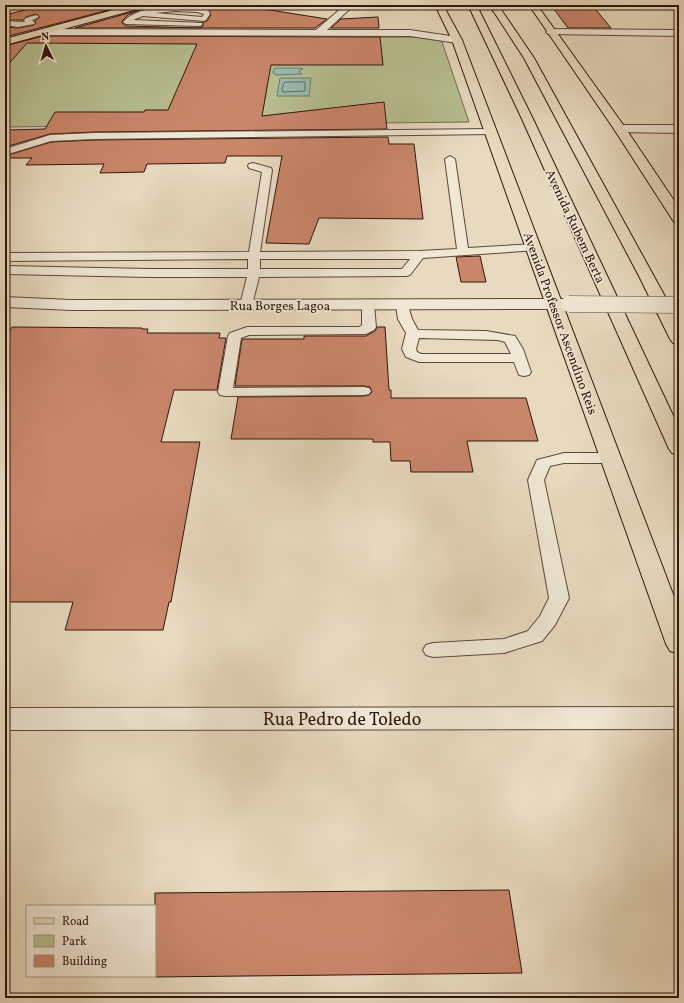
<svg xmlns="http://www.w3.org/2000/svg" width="684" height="1003" font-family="Vollkorn,serif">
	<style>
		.green { fill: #b7bf91; stroke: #726a4e }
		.water { fill: #97bbaf; stroke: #6d796d }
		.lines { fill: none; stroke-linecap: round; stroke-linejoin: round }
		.shore { stroke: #62685c; stroke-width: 1 }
		.building { fill: #ca866b; stroke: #2e160a }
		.service-casing { stroke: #5c4737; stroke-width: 2 }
		.minor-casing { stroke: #5c4737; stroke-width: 2 }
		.tertiary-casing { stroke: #5c4737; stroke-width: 2 }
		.primary-casing { stroke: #2e160a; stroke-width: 2 }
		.trunk-casing { stroke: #2e160a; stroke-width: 2 }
		.service { fill: #f0e7d5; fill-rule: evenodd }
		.minor { fill: #f0e7d5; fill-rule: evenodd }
		.tertiary { fill: #f0e7d5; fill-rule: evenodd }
		.primary { fill: #e8dabf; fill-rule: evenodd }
		.trunk { fill: #e8dabf; fill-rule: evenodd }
		.tertiary-bridge-casing { stroke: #5c4737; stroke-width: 17; stroke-linecap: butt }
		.tertiary-bridge { stroke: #f0e7d5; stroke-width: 16 }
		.labels { text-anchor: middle; stroke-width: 3.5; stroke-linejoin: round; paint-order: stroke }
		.far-street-label { font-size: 13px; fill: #2e160a; stroke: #f0e7d5 }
		.near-street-label { font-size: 18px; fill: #2e160a; stroke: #f0e7d5 }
	</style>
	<rect width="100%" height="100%" fill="#e8dabf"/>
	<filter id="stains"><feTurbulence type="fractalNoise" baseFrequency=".005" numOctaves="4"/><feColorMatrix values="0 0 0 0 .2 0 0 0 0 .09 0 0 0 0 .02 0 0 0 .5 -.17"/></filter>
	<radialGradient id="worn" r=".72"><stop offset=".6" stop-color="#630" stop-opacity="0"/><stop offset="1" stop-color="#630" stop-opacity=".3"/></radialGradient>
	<path class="green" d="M 429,37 L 441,39 L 469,122 L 5,127 L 5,48 L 41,38 Z"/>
	<g class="water">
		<path d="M 276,68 L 300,68 L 303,69 L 299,71 L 302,74 L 301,74 L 276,75 L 273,73 L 274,69 Z"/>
		<path d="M 280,78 L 311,78 L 309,96 L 277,96 Z"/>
	</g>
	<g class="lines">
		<path class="shore" d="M 285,82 L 305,82 L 305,91 L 283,92 L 282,89 Z"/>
	</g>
	<g class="building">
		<path d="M 45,5 L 106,5 L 104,8 L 105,11 L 5,37 L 5,27 L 18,28 L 34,25 L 36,23 L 35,21 L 40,17 L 36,14 L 26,17 L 23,20 L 5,20 L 5,15 Z"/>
		<path d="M 147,5 L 238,5 L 327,19 L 315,28 L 75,28 L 143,9 L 128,15 L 122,21 L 122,23 L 126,26 L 200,28 L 203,26 L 203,22 L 207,21 L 211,15 L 208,9 L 179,5 L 145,9 Z"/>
		<path d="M 551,5 L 592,5 L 611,28 L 568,28 Z"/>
		<path d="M 378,17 L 379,28 L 331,28 L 341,19 Z"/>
		<path d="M 43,36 L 380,37 L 383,65 L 271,65 L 262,116 L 384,102 L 387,129 L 94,132 L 50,134 L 5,147 L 5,130 L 45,129 L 55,112 L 144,112 L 145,110 L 168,110 L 197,44 L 27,43 L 5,68 L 5,46 Z"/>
		<path d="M 388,137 L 389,144 L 414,144 L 423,219 L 319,218 L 309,244 L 266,243 L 282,156 L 227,156 L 225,163 L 147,164 L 144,172 L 100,173 L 104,164 L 26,165 L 32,158 L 5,158 L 5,156 L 51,142 L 94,140 Z"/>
		<path d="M 480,256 L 486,282 L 461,282 L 456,257 Z"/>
		<path d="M 12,327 L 142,328 L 142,329 L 148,329 L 147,333 L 220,333 L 219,338 L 226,338 L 217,390 L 174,390 L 161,442 L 200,442 L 171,602 L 169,602 L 163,630 L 65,630 L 73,602 L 5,602 L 5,339 Z"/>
		<path d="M 377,327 L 385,327 L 389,390 L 391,390 L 391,398 L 526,398 L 538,441 L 467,441 L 473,472 L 411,472 L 410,461 L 391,461 L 390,442 L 373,442 L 373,439 L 231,439 L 238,397 L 364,396 L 369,395 L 372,392 L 370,387 L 364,386 L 235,386 L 242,339 L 304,339 L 304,336 L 366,336 L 375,331 Z"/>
		<path d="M 509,890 L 522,973 L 155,977 L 155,893 Z"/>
	</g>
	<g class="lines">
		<g class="service-casing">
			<g id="service">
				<path d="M 187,7 L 208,10 L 210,14 L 206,20 L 204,21 L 143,16 L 133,20 L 202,23 L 202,25 L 200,26 L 126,24 L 123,22 C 138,6 166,7 187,7 ZM 175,11 L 197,12 L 204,14 L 202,17 L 155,13 Z"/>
				<path d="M 36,15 L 39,17 L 32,20 L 35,23 L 34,24 L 18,27 L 5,25 L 5,21 L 25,22 L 24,20 L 26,18 Z"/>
				<path d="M 491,129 L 496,132 L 494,134 L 94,139 L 51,141 L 5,155 L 5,149 L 50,135 L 94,133 Z"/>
				<path d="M 450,156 L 455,159 L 468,248 L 534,244 L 538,246 L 540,248 L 538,250 L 423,258 L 410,275 L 406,276 L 259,277 L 252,305 L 251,308 L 241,308 L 240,305 L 247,277 L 149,277 L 5,274 L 5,266 L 149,269 L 248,269 L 248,259 L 5,261 L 5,253 L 249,252 L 262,172 L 249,168 L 248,166 L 249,164 L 253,163 L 271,168 L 272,170 L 260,252 L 419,251 L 457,249 L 445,159 ZM 260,259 L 410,259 L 402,269 L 260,269 Z"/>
				<path d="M 368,301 L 373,302 L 374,305 L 376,327 L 374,330 L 366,334 L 249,335 L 241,338 L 233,388 L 364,387 L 369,388 L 371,391 L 369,394 L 364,395 L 225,396 L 220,395 L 218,392 L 228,336 L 230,333 L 247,327 L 359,327 L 362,325 L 362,305 L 363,302 Z"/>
				<path d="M 402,301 L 407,302 L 412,319 L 418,330 L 486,331 L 515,336 L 523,349 L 531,372 L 529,375 L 524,376 L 519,375 L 514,362 L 419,362 L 406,357 L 402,349 L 406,333 L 398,319 L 396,305 L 397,302 ZM 419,338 L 498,340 L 505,342 L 511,354 L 421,354 L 417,352 L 416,349 Z"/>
				<path d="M 564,453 L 611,453 L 617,455 L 619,458 L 617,461 L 611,463 L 564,463 L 550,466 L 544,480 L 569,598 L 555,625 L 542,641 L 504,653 L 433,657 L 426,655 L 423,650 L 426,645 L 433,643 L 504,639 L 528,631 L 540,616 L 549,598 L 528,480 L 537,460 Z"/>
			</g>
		</g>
		<g class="minor-casing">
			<g id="minor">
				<path d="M 345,5 L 354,5 L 327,30 L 410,30 L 457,37 L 462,40 L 457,43 L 410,36 L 43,35 L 38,32 L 43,29 L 316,30 Z"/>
				<path d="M 551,29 L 679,30 L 679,36 L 548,34 L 546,32 Z"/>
				<path d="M 620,125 L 679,125 L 679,133 L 616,132 L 614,129 L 616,126 Z"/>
			</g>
		</g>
		<g class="tertiary-casing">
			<g id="tertiary">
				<path d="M 5,297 L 71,300 L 569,299 L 575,300 L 577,304 L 575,308 L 569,309 L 71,310 L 5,307 Z"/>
				<path d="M 679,707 L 679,729 L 5,730 L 5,708 Z"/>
			</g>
		</g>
		<g class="primary-casing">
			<path id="primary" d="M 132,5 L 146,5 L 145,7 L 5,45 L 5,39 Z"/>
		</g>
		<g class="trunk-casing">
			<g id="trunk">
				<path d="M 109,5 L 121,5 L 112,10 L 106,10 L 105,8 Z"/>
				<path d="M 435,5 L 443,5 L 462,40 L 679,610 L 679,654 L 670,651 L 666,644 L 452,40 Z"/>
				<path d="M 467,5 L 475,5 L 479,10 L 533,119 L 679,428 L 679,455 L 672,453 L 669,449 L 522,119 L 471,11 Z"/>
				<path d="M 488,5 L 497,5 L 500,8 L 534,58 L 679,322 L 679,344 L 673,343 L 670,339 L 639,276 L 524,58 L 494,12 Z"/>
				<path d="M 529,5 L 537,5 L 624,126 L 679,208 L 679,223 L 674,222 L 672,219 L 614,129 Z"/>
			</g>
		</g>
		<use href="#service" class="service"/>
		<use href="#minor" class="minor"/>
		<use href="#tertiary" class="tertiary"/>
		<use href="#primary" class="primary"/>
		<use href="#trunk" class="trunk"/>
		<g class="tertiary-bridge-casing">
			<path id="tertiary-bridge" d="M 569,304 L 679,305"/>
		</g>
		<use href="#tertiary-bridge" class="tertiary-bridge"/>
	</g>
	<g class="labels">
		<g class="far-street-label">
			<text transform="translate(576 226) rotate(65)" y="5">Avenida Rubem Berta</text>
			<text x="280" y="310">Rua Borges Lagoa</text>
			<text transform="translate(561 323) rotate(70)" y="5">Avenida Professor Ascendino Reis</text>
		</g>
		<g class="near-street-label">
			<text x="342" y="725">Rua Pedro de Toledo</text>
		</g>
	</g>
	<rect width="684" height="1003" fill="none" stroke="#e8dabf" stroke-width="20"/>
	<rect x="6" y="6" width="672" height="991" fill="none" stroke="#2e160a" stroke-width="2"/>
	<rect x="10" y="10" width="664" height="983" fill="none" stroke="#2e160a"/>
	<rect x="26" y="905" width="130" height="72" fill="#f0e7d5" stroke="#a29384"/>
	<rect x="34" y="918" width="20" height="6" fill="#e8dabf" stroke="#a29384"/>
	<text x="62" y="925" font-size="12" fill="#2e160a">Road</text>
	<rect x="34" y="935" width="20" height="12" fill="#b7bf91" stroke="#a29384"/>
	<text x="62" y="945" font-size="12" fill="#2e160a">Park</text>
	<rect x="34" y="955" width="20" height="12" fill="#ca866b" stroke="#a29384"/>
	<text x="62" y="965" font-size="12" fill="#2e160a">Building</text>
	<g transform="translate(46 46) rotate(355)" stroke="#f0e7d5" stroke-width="3" paint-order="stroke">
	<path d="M0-3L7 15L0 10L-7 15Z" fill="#2e160a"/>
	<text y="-6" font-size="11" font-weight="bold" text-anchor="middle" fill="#2e160a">N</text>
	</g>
	<rect width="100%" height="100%" filter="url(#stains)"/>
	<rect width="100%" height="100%" fill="url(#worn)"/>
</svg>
